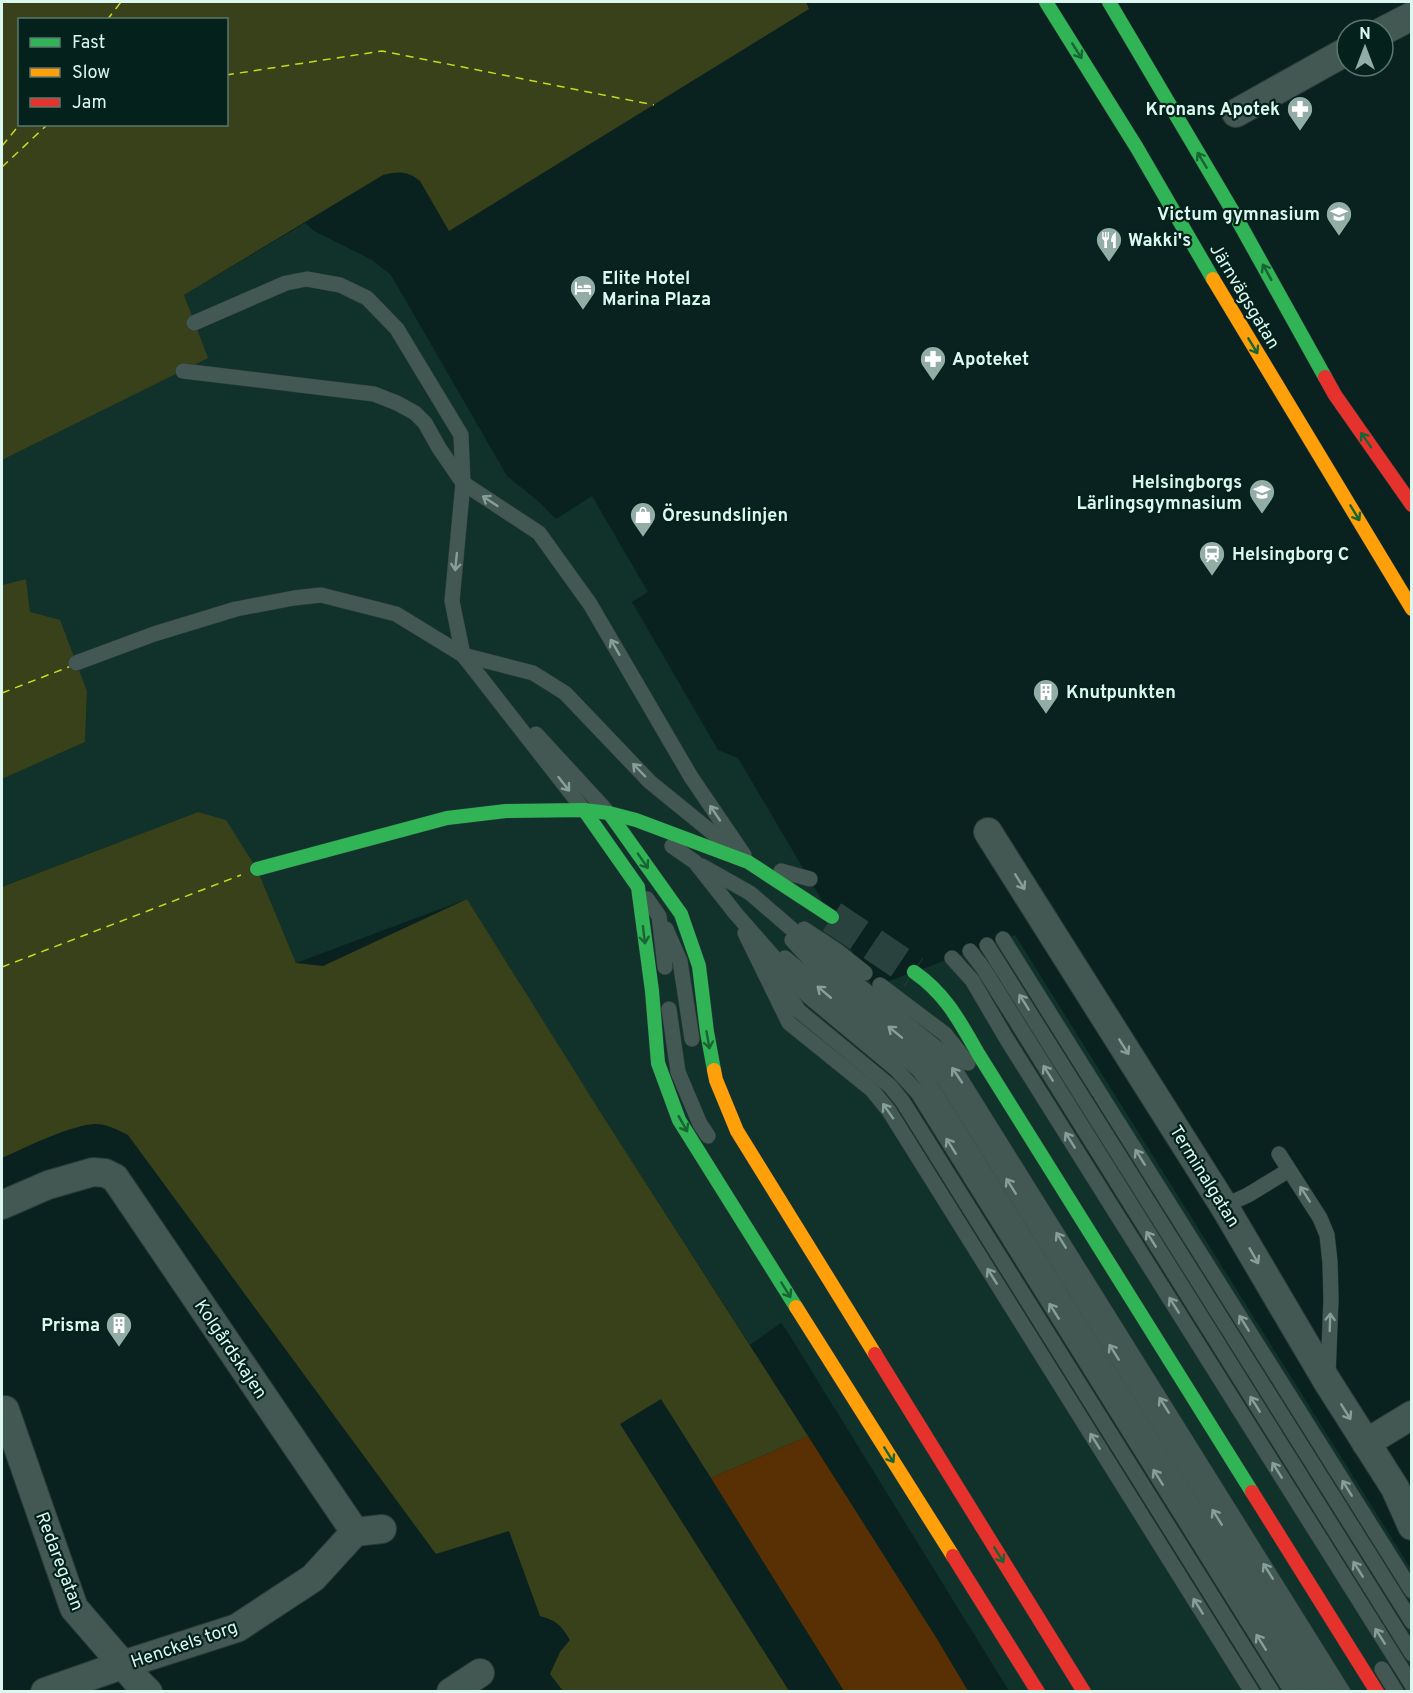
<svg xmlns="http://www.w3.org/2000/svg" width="1413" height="1693" font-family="Overpass,sans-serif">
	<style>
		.built { fill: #10322b }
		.green { fill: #593004 }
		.water { fill: #39411a; fill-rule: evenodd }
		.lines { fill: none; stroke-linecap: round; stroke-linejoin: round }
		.ferry { stroke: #c6da20; stroke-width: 1.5; stroke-dasharray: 8 6; stroke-linecap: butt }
		.highway-tunnel { stroke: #29423e; stroke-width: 33; stroke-dasharray: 33 16; stroke-linecap: butt }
		.lane-casing { stroke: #2a3b37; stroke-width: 16 }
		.street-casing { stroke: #2a3b37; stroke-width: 30 }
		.fast-casing { stroke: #2a3b37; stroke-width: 15 }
		.slow-casing { stroke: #2a3b37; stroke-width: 15 }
		.jam-casing { stroke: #2a3b37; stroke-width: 15 }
		.lane { stroke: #435753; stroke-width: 15 }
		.street { stroke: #435753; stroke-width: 28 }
		.fast { stroke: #30b455; stroke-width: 14 }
		.slow { stroke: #ff9f0a; stroke-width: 14 }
		.jam { stroke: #e5322d; stroke-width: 14 }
		.oneway { stroke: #186435 }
		.oneway2 { stroke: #879f99 }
		.labels { text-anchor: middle; stroke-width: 4.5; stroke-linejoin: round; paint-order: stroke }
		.poi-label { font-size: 18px; font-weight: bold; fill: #dbf7ef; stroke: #04221b; text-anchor: start }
		.street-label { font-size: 18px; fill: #dbf7ef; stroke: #04221b }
	</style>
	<rect width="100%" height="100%" fill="#0a221f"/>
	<path class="built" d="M 305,223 L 314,231 L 372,260 L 391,275 L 507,476 L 539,502 L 556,519 L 592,496 L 648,592 L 632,602 L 718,750 L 738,758 L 873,987 L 1015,935 L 1411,1569 L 1411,1691 L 1009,1691 L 787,1331 L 781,1323 L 750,1345 L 606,1121 L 467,899 L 296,963 L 257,869 L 226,821 L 198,812 L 2,887 L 2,779 L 85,742 L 87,691 L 76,663 L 30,612 L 26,579 L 2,585 L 2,460 L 207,358 L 184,295 Z"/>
	<path class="green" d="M 808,1436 L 937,1639 L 968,1691 L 844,1691 L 711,1478 Z"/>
	<g class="water">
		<path d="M 2,2 L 806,2 L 809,9 L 449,231 L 420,181 C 408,171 398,171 383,175 L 184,295 L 208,358 L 2,460 ZM 20,20 L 226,20 L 226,124 L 20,124 Z"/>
		<path d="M 26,579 L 30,612 L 60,620 L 87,691 L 85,742 L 2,779 L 2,585 Z"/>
		<path d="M 198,812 L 226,820 L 257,869 L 296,963 L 323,966 L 467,899 L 606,1121 L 808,1436 L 711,1478 L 661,1399 L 620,1424 L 789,1691 L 563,1691 L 550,1674 L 560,1652 L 570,1640 C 561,1625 557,1621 540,1616 L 509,1531 L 436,1554 L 128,1135 C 118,1130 107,1124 96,1124 C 73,1124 24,1148 2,1158 L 2,887 Z"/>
	</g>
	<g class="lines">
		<g class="ferry">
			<path d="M 107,20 L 121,2"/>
			<path d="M 226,75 L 382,51 L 654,105"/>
			<path d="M 2,146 L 20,124"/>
			<path d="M 2,167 L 48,124"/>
			<path d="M 2,693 L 71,666"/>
			<path d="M 2,967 L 241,875"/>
		</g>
		<path class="highway-tunnel" d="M 832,917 L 914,972"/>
		<g class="lane-casing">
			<g id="lane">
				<path d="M 194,323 L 286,283 L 307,279 L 340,285 L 367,298 L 397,329 L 461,435 L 463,483 L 452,601 L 463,655 L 584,810"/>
				<path d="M 183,371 L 374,394 L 397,403 L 415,413 L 425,423 L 439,448 L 463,483 L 539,533 L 590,604 L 691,777 L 744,855"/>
				<path d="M 463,655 L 533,673 L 565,693 L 650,782 L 725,843"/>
				<path d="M 76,663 L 154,634 L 236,609 L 294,598 L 321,595 L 396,614 L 463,655 L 466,659"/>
				<path d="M 536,734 L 605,809"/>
				<path d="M 672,846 L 695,862 L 736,914 L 807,995 L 896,1069 L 918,1093 L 1292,1692"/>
				<path d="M 702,866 L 750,893 L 830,962 L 938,1049 L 955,1070 L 1343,1692"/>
				<path d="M 781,871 L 810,879"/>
				<path d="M 647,899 L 659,916 L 665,967"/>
				<path d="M 666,929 L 680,961 L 692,1039"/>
				<path d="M 804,929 L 836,950 L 865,973"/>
				<path d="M 745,933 L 789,1023 L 872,1090 L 889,1111 L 1252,1692"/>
				<path d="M 1003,939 L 1412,1591"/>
				<path d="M 792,940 L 822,973 L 928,1059 L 944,1079 L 1326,1692"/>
				<path d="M 987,945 L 1412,1622"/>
				<path d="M 970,951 L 983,968 L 1412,1654"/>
				<path d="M 785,958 L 919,1070 L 930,1085 L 1309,1692"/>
				<path d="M 952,958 L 972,980 L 1006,1038 L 1412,1685"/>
				<path d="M 765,959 L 799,1011 L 890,1086 L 903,1102 L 1272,1692"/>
				<path d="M 880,985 L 945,1034 L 968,1063"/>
				<path d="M 669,1009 L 678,1072 L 700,1124 L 708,1136"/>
				<path d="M 1279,1154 L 1320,1218 L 1327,1235 L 1330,1262 L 1331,1299 L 1328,1375"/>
				<path d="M 1224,1206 L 1248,1195 L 1289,1170"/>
				<path d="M 1382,1669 L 1396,1692"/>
			</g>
		</g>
		<g class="street-casing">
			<g id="street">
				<path d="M 1383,31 L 1412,16"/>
				<path d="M 1236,113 L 1347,51"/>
				<path d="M 988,832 L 1224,1206 L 1327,1381 L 1395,1488 L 1412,1526"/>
				<path d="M 2,1205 L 48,1185 L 93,1172 L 105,1173 L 115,1178 L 355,1532 L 382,1529"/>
				<path d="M 2,1411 L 5,1410 L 74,1608 L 137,1681 L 148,1692"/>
				<path d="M 1366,1443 L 1412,1415"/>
				<path d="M 45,1692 L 122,1665 L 237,1628 L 313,1578 L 355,1532"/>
				<path d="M 451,1692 L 480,1673"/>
			</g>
		</g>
		<g class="fast-casing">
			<g id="fast">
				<path d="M 1046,2 L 1137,148 L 1213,279"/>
				<path d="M 1109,2 L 1232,210 L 1325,377"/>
				<path d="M 584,810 L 638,887 L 652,991 L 658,1063 L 679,1120 L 796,1307"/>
				<path d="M 609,813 L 681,914 L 699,966 L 707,1032 L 714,1070"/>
				<path d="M 257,869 L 447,818 L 506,811 L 584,810 L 609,813 L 636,820 L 748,862 L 832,917"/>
				<path d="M 914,972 C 946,994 960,1022 979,1055 L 1252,1492"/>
			</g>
		</g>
		<g class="slow-casing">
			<g id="slow">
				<path d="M 1213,279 L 1412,609"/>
				<path d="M 714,1070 L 716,1080 L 737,1131 L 875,1354"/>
				<path d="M 796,1307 L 953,1556"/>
			</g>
		</g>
		<g class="jam-casing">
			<g id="jam">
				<path d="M 1325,377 L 1335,395 L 1412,505"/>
				<path d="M 875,1354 L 1084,1692"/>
				<path d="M 1252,1492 L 1377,1692"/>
				<path d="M 953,1556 L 1038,1692"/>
			</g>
		</g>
		<use href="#lane" class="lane"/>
		<use href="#street" class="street"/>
		<use href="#fast" class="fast"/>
		<use href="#slow" class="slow"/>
		<use href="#jam" class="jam"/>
	</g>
	<defs><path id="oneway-shaft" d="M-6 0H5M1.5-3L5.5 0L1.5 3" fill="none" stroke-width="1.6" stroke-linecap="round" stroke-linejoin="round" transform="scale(1.5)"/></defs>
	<g class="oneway">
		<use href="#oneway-shaft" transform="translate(1077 51) rotate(58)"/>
		<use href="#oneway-shaft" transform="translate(1202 160) rotate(-121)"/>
		<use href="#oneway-shaft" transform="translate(1267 272) rotate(-119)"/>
		<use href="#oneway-shaft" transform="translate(1253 346) rotate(59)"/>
		<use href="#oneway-shaft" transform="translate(1366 440) rotate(-125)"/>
		<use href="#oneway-shaft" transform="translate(1355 513) rotate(59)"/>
		<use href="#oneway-shaft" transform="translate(643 861) rotate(55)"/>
		<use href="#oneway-shaft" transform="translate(644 935) rotate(83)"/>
		<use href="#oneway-shaft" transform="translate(708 1040) rotate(80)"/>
		<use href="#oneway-shaft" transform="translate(683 1124) rotate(61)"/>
		<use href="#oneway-shaft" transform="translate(786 1290) rotate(58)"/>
		<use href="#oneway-shaft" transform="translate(889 1455) rotate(58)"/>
		<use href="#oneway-shaft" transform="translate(999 1555) rotate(58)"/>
	</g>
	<g class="oneway2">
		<use href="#oneway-shaft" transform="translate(490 501) rotate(-147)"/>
		<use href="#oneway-shaft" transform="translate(456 562) rotate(96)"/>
		<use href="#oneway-shaft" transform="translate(615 647) rotate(-120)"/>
		<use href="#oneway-shaft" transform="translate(639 770) rotate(-134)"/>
		<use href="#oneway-shaft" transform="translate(564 784) rotate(52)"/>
		<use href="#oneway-shaft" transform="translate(715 813) rotate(-124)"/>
		<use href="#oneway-shaft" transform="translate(1020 882) rotate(58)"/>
		<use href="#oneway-shaft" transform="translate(824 992) rotate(-140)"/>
		<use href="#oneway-shaft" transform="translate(1024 1002) rotate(-122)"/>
		<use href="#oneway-shaft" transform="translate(895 1032) rotate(-141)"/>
		<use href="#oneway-shaft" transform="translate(1124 1047) rotate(58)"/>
		<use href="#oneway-shaft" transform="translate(1048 1073) rotate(-122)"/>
		<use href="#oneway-shaft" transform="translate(957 1075) rotate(-124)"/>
		<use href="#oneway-shaft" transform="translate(888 1111) rotate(-125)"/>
		<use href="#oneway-shaft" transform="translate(1070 1140) rotate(-122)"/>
		<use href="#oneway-shaft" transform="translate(951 1146) rotate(-122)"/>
		<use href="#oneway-shaft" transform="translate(1140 1157) rotate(-122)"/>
		<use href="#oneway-shaft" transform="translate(1011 1186) rotate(-122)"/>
		<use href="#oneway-shaft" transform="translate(1305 1194) rotate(-123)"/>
		<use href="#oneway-shaft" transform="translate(1151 1239) rotate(-122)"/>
		<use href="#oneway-shaft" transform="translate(1061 1240) rotate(-122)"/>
		<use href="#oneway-shaft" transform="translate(1254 1256) rotate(60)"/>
		<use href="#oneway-shaft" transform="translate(992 1276) rotate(-122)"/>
		<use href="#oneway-shaft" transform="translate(1174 1305) rotate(-122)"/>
		<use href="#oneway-shaft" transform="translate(1054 1311) rotate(-122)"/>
		<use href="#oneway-shaft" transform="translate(1330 1322) rotate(-88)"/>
		<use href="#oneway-shaft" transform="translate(1244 1323) rotate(-122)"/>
		<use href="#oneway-shaft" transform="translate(1114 1352) rotate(-122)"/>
		<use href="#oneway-shaft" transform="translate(1255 1404) rotate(-122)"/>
		<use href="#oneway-shaft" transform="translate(1164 1405) rotate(-122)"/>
		<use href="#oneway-shaft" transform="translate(1346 1412) rotate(58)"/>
		<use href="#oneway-shaft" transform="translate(1095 1441) rotate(-122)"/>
		<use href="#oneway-shaft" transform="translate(1277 1470) rotate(-122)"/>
		<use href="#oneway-shaft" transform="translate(1158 1477) rotate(-122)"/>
		<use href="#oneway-shaft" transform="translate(1347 1488) rotate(-122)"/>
		<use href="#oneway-shaft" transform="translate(1217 1517) rotate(-122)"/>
		<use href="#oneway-shaft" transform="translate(1358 1569) rotate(-122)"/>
		<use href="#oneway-shaft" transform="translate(1268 1571) rotate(-122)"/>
		<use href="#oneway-shaft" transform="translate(1198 1606) rotate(-122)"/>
		<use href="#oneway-shaft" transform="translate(1380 1636) rotate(-122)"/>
		<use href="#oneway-shaft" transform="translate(1261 1642) rotate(-122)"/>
	</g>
	<defs>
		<g id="pharmacy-pin" transform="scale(1.35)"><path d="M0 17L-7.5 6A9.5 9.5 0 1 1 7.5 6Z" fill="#92aca6" stroke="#04221b"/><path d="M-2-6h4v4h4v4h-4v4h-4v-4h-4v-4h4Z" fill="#fff"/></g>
		<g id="school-pin" transform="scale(1.35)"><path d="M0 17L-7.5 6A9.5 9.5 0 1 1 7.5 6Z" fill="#92aca6" stroke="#04221b"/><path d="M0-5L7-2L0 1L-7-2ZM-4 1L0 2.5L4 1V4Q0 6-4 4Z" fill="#fff"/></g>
		<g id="restaurant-pin" transform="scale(1.35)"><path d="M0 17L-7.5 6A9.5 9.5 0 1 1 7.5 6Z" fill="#92aca6" stroke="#04221b"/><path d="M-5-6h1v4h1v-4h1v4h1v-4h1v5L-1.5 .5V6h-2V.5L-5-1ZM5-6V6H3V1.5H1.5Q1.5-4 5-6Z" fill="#fff"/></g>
		<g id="hotel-pin" transform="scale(1.35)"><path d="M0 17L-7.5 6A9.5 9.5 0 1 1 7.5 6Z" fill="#92aca6" stroke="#04221b"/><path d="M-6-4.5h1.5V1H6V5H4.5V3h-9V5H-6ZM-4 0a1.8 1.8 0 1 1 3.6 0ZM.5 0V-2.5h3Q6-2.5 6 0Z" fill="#fff"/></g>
		<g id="shop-pin" transform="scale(1.35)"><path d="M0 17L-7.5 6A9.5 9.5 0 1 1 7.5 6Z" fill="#92aca6" stroke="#04221b"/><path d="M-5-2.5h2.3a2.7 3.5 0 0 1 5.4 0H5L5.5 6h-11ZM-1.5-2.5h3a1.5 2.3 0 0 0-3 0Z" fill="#fff"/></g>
		<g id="station-pin" transform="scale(1.35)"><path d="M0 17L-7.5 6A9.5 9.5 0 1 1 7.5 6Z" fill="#92aca6" stroke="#04221b"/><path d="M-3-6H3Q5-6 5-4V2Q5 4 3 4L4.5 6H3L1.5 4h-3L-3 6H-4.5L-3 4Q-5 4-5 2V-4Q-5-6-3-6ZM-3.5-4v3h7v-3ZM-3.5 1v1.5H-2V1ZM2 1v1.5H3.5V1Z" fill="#fff"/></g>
		<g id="building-pin" transform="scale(1.35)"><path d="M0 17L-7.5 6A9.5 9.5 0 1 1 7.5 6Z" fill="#92aca6" stroke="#04221b"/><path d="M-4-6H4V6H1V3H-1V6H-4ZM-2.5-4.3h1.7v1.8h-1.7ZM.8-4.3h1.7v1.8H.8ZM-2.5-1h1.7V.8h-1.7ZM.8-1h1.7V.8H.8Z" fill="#fff"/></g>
	</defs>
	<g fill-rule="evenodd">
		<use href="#pharmacy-pin" x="1300" y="109"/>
		<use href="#school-pin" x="1339" y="214"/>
		<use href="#restaurant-pin" x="1109" y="240"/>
		<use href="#hotel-pin" x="583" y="288"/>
		<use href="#pharmacy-pin" x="933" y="359"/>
		<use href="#school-pin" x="1262" y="492"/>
		<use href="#shop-pin" x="643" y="515"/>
		<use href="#station-pin" x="1212" y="554"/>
		<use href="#building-pin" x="1046" y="692"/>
		<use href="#building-pin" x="119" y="1325"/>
	</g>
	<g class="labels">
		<g class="poi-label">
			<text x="1280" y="115" text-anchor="end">Kronans Apotek</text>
			<text x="1320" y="220" text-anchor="end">Victum gymnasium</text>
			<text x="1128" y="246">Wakki's</text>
			<text x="602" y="284">Elite Hotel<tspan x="602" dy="21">Marina Plaza</tspan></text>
			<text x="952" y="365">Apoteket</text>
			<text x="1242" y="488" text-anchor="end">Helsingborgs<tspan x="1242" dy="21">Lärlingsgymnasium</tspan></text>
			<text x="662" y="521">Öresundslinjen</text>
			<text x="1232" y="560">Helsingborg C</text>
			<text x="1066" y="698">Knutpunkten</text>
			<text x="100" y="1331" text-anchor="end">Prisma</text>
		</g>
		<g class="street-label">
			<text transform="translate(1245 296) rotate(59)" y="6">Järnvägsgatan</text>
			<text transform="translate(1205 1176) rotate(58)" y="6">Terminalgatan</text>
			<text transform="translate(231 1349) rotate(56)" y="6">Kolgårdskajen</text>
			<text transform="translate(60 1561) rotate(69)" y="6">Redaregatan</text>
			<text transform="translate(184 1644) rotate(-19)" y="6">Henckels torg</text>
		</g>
	</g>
	<rect width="1413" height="1693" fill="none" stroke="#dbf7ef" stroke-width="6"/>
	<rect x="18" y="18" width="210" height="108" fill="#04221b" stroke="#5a7770" stroke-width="1.5"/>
	<rect x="30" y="38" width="30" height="9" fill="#30b455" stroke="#5a7770" stroke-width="1.5"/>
	<text x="72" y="48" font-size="18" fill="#dbf7ef">Fast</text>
	<rect x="30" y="68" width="30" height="9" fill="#ff9f0a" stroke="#5a7770" stroke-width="1.5"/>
	<text x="72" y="78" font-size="18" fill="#dbf7ef">Slow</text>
	<rect x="30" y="98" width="30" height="9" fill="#e5322d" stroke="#5a7770" stroke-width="1.5"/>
	<text x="72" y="108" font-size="18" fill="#dbf7ef">Jam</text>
	<g transform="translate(1365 48)"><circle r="28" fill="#04221b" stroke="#5a7770" stroke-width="1.5"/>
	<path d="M0-4.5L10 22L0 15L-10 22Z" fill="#92aca6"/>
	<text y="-9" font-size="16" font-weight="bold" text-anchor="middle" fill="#dbf7ef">N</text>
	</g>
</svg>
